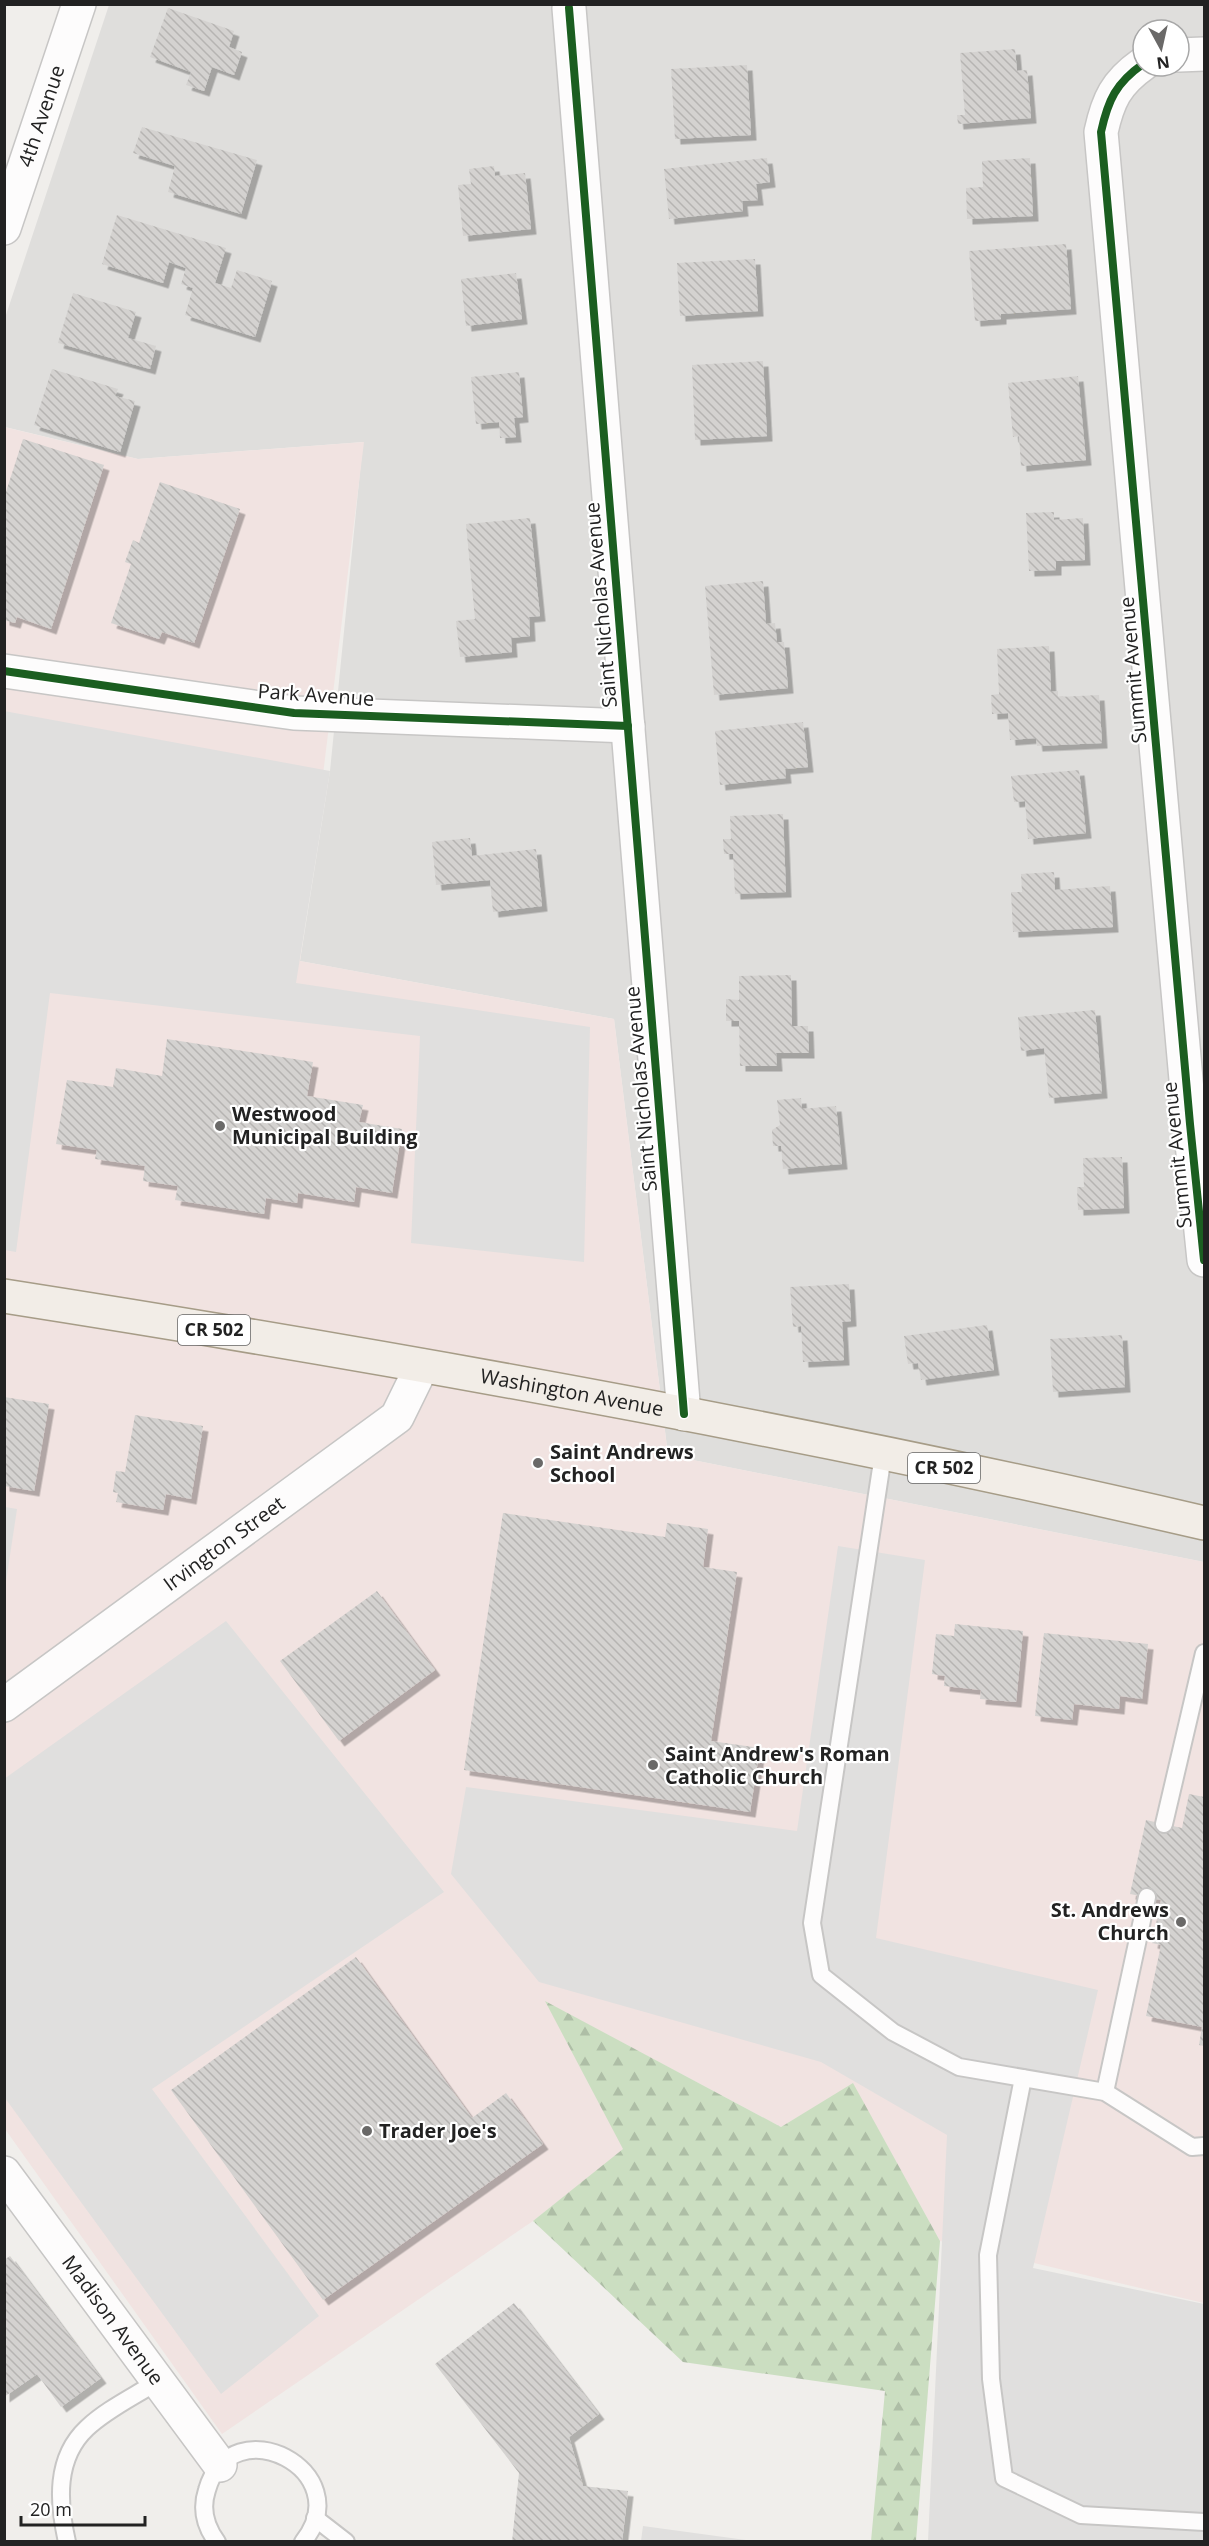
<svg xmlns="http://www.w3.org/2000/svg" width="1209" height="2546" font-family="'Open Sans',sans-serif">
	<style>
		.residential { fill: #dfdedc; fill-rule: evenodd }
		.commercial { fill: #f1e3e1 }
		.forest { fill: url(#forest-firs) }
		.parking { fill: #e0dfde }
		.building { fill: url(#building-back-hatch); filter: url(#shadow) }
		.lines { fill: none; stroke-linecap: round; stroke-linejoin: round }
		.lane-casing { stroke: #c7c6c5; stroke-width: 20 }
		.street-casing { stroke: #c7c6c5; stroke-width: 36 }
		.primary-casing { stroke: #a69c87; stroke-width: 36 }
		.lane { stroke: #fdfcfc; stroke-width: 16 }
		.street { stroke: #fdfcfc; stroke-width: 33 }
		.primary { stroke: #f2ede7; stroke-width: 33 }
		.cycleway-casing { stroke: #fff; stroke-width: 11 }
		.cycleway { stroke: #1b5e20; stroke-width: 8 }
		.poi-dot { fill: #6a6968; stroke: #fff; stroke-width: 2 }
		.labels { text-anchor: middle; stroke-width: 4.5; stroke-linejoin: round; paint-order: stroke }
		.shield { fill: #fff; stroke: #646464; stroke-width: 1.5 }
		.shield-label { font-size: 18px; font-weight: bold; fill: #222 }
		.street-label { font-size: 20px; fill: #222; stroke: #fff }
		.poi-label { font-size: 20px; font-weight: bold; fill: #222; stroke: #fff; text-anchor: start }
	</style>
	<defs>
		<pattern id="forest-firs" width="22" height="20" patternUnits="userSpaceOnUse" patternTransform="scale(1.5)"><rect width="22" height="20" fill="#cbdec1"/><path d="M5 1l3.5 6h-7zM16 11l3.5 6h-7z" fill="#aebea6"/></pattern>
		<pattern id="building-back-hatch" width="6" height="6" patternUnits="userSpaceOnUse" patternTransform="scale(1.5)"><rect width="6" height="6" fill="#d4d2d0"/><path d="M-1 5l2 2M0 0l6 6M5-1l2 2" fill="none" stroke="#b6b4b2"/></pattern>
		<filter id="shadow"><feDropShadow dx="5.5" dy="5.5" stdDeviation="0" flood-color="#0004"/></filter>
	</defs>
	<rect width="100%" height="100%" fill="#f0eeeb"/>
	<path class="residential" d="M 109,5 L 1204,5 L 1204,1562 L 668,1455 L 614,1019 L 300,961 L 330,771 L 363,442 L 138,459 L 5,427 L 5,318 ZM 1143,30 L 1179,30 L 1179,66 L 1143,66 Z"/>
	<path class="commercial" d="M 4,427 L 138,459 L 364,442 L 300,961 L 614,1019 L 668,1455 L 1204,1562 L 1204,2303 L 940,2241 L 853,2084 L 781,2127 L 546,2002 L 624,2150 L 533,2221 L 222,2434 L 5,2129 Z"/>
	<path class="forest" d="M 545,2001 L 781,2127 L 853,2083 L 940,2241 L 916,2541 L 871,2541 L 885,2391 L 683,2362 L 533,2221 L 623,2149 Z"/>
	<g class="parking">
		<path d="M 4,711 L 330,771 L 296,983 L 590,1027 L 584,1262 L 411,1243 L 420,1036 L 50,993 L 16,1252 L 5,1250 Z"/>
		<path d="M 5,1507 L 17,1509 L 5,1588 L 4,1507 Z"/>
		<path d="M 838,1546 L 925,1560 L 876,1938 L 1098,1990 L 1033,2268 L 1204,2304 L 1204,2541 L 928,2541 L 947,2135 L 821,2062 L 539,1982 L 451,1874 L 466,1787 L 797,1831 Z"/>
		<path d="M 226,1621 L 444,1892 L 152,2089 L 319,2316 L 221,2394 L 5,2098 L 4,1779 Z"/>
		<path d="M 643,2526 L 753,2541 L 641,2541 Z"/>
	</g>
	<g class="building">
		<path d="M 168,8 L 234,31 L 229,47 L 242,52 L 234,75 L 212,67 L 204,91 L 186,85 L 191,72 L 150,57 Z"/>
		<path d="M 1015,49 L 1017,71 L 1027,70 L 1031,118 L 958,124 L 957,115 L 965,115 L 960,53 Z"/>
		<path d="M 747,65 L 751,135 L 675,139 L 671,69 Z"/>
		<path d="M 142,127 L 257,160 L 241,214 L 168,192 L 175,166 L 133,153 Z"/>
		<path d="M 767,158 L 770,182 L 756,184 L 758,200 L 742,201 L 743,211 L 669,219 L 664,169 Z"/>
		<path d="M 1030,158 L 1033,216 L 967,219 L 966,188 L 983,187 L 982,161 Z"/>
		<path d="M 494,166 L 495,176 L 525,173 L 531,229 L 463,236 L 458,185 L 471,184 L 469,169 Z"/>
		<path d="M 117,215 L 226,248 L 215,283 L 231,288 L 237,270 L 272,281 L 255,337 L 185,315 L 193,288 L 181,284 L 186,268 L 169,262 L 163,283 L 102,264 Z"/>
		<path d="M 1066,244 L 1071,309 L 1001,314 L 1001,319 L 975,321 L 969,251 Z"/>
		<path d="M 755,259 L 758,311 L 680,316 L 677,263 Z"/>
		<path d="M 516,273 L 522,319 L 466,326 L 461,279 Z"/>
		<path d="M 73,293 L 136,312 L 128,338 L 156,346 L 150,369 L 58,343 Z"/>
		<path d="M 763,361 L 767,436 L 695,440 L 692,365 Z"/>
		<path d="M 52,369 L 118,389 L 115,396 L 135,401 L 120,452 L 34,425 Z"/>
		<path d="M 519,372 L 523,417 L 514,418 L 516,437 L 500,438 L 499,422 L 476,424 L 471,377 Z"/>
		<path d="M 1078,376 L 1086,460 L 1021,466 L 1019,436 L 1013,437 L 1008,383 Z"/>
		<path d="M 23,439 L 104,465 L 51,629 L 17,617 L 15,623 L 4,620 L 4,498 Z"/>
		<path d="M 160,482 L 240,509 L 194,643 L 162,632 L 159,639 L 111,623 L 131,564 L 125,562 L 133,540 L 139,543 Z"/>
		<path d="M 1054,512 L 1054,520 L 1083,518 L 1085,560 L 1056,561 L 1056,570 L 1029,571 L 1026,513 Z"/>
		<path d="M 530,518 L 540,616 L 529,617 L 530,636 L 511,638 L 512,652 L 460,657 L 456,621 L 475,619 L 466,524 Z"/>
		<path d="M 763,581 L 766,624 L 775,623 L 777,642 L 784,642 L 788,688 L 714,695 L 705,586 Z"/>
		<path d="M 1049,646 L 1051,692 L 1058,691 L 1058,697 L 1099,695 L 1102,743 L 1037,746 L 1036,738 L 1010,740 L 1008,713 L 992,714 L 991,695 L 999,694 L 997,649 Z"/>
		<path d="M 803,722 L 808,767 L 785,769 L 786,778 L 720,785 L 715,731 Z"/>
		<path d="M 1079,770 L 1086,833 L 1028,839 L 1025,801 L 1014,802 L 1011,776 Z"/>
		<path d="M 783,814 L 786,892 L 735,894 L 733,854 L 724,854 L 723,839 L 731,839 L 730,816 Z"/>
		<path d="M 470,838 L 472,856 L 536,849 L 542,906 L 493,912 L 490,880 L 436,885 L 432,842 Z"/>
		<path d="M 1054,872 L 1055,890 L 1110,886 L 1113,927 L 1013,932 L 1011,892 L 1022,892 L 1021,874 Z"/>
		<path d="M 791,975 L 792,1026 L 808,1026 L 809,1053 L 776,1053 L 777,1066 L 740,1066 L 739,1021 L 726,1021 L 726,999 L 739,1000 L 739,976 Z"/>
		<path d="M 1095,1010 L 1102,1093 L 1049,1098 L 1044,1048 L 1021,1051 L 1018,1017 Z"/>
		<path d="M 167,1039 L 313,1062 L 307,1096 L 363,1105 L 359,1122 L 402,1129 L 392,1193 L 356,1187 L 354,1202 L 298,1193 L 297,1203 L 266,1198 L 264,1214 L 175,1200 L 178,1186 L 143,1181 L 145,1166 L 95,1159 L 97,1150 L 56,1144 L 67,1080 L 113,1087 L 116,1068 L 162,1076 Z"/>
		<path d="M 801,1098 L 802,1109 L 836,1106 L 842,1164 L 783,1169 L 781,1146 L 773,1146 L 772,1130 L 780,1125 L 777,1100 Z"/>
		<path d="M 1122,1157 L 1124,1208 L 1078,1210 L 1077,1187 L 1084,1187 L 1083,1158 Z"/>
		<path d="M 849,1284 L 851,1321 L 842,1322 L 844,1360 L 803,1362 L 801,1326 L 793,1327 L 790,1287 Z"/>
		<path d="M 987,1325 L 994,1370 L 921,1380 L 918,1363 L 908,1364 L 904,1336 Z"/>
		<path d="M 1122,1335 L 1125,1387 L 1053,1392 L 1050,1339 Z"/>
		<path d="M 4,1397 L 49,1404 L 34,1491 L 4,1486 Z"/>
		<path d="M 135,1415 L 203,1426 L 191,1499 L 166,1494 L 163,1510 L 116,1502 L 118,1493 L 113,1492 L 116,1471 L 125,1472 Z"/>
		<path d="M 503,1513 L 665,1537 L 667,1523 L 708,1529 L 703,1567 L 737,1572 L 711,1741 L 760,1748 L 750,1812 L 464,1770 Z"/>
		<path d="M 377,1591 L 435,1670 L 339,1741 L 280,1661 Z"/>
		<path d="M 955,1624 L 1023,1631 L 1016,1702 L 980,1699 L 981,1690 L 944,1686 L 945,1676 L 932,1674 L 936,1634 L 954,1636 Z"/>
		<path d="M 1044,1633 L 1148,1644 L 1142,1699 L 1120,1696 L 1119,1709 L 1074,1704 L 1072,1720 L 1035,1716 Z"/>
		<path d="M 1189,1794 L 1204,1797 L 1204,2046 L 1199,2045 L 1202,2027 L 1146,2016 L 1161,1945 L 1152,1943 L 1161,1900 L 1130,1894 L 1146,1820 L 1182,1828 Z"/>
		<path d="M 356,1957 L 472,2118 L 506,2093 L 543,2144 L 323,2300 L 171,2090 Z"/>
		<path d="M 10,2256 L 101,2378 L 61,2407 L 37,2374 L 4,2397 L 4,2260 Z"/>
		<path d="M 514,2303 L 599,2414 L 569,2437 L 583,2486 L 628,2491 L 622,2542 L 512,2542 L 519,2473 L 435,2364 Z"/>
	</g>
	<g class="lines">
		<g class="lane-casing">
			<g id="lane">
				<path d="M 883,1455 L 812,1923 L 821,1975 L 893,2032 L 959,2067 L 1105,2092 L 1192,2147 L 1204,2146"/>
				<path d="M 1164,1824 L 1204,1653"/>
				<path d="M 1023,2078 L 988,2255 L 991,2379 L 1004,2478 L 1081,2515 L 1204,2522"/>
				<path d="M 1105,2092 L 1147,1897"/>
				<path d="M 315,2518 L 346,2542"/>
				<path d="M 67,2542 C 58,2502 55,2458 87,2428 C 107,2409 135,2396 158,2381"/>
				<path d="M 217,2542 C 205,2526 201,2508 207,2490 C 231,2405 360,2471 303,2542"/>
			</g>
		</g>
		<g class="street-casing">
			<g id="street">
				<path d="M 569,8 L 684,1414"/>
				<path d="M 1179,55 L 1204,54"/>
				<path d="M 1143,64 C 1116,83 1108,100 1101,132 L 1190,1124 L 1204,1260"/>
				<path id="s1" d="M 4,228 L 79,4"/>
				<path d="M 4,671 L 294,713 L 628,726"/>
				<path id="s2" d="M 4,1705 L 397,1417 L 422,1366"/>
				<path id="s3" d="M 4,2173 L 220,2465"/>
			</g>
		</g>
		<g class="primary-casing">
			<g id="primary">
				<path id="s4" d="M 4,1296 C 406,1359 808,1431 1204,1523"/>
			</g>
		</g>
		<use href="#lane" class="lane"/>
		<use href="#street" class="street"/>
		<use href="#primary" class="primary"/>
		<g class="cycleway-casing">
			<g id="cycleway">
				<path d="M 569,8 L 684,1414"/>
				<path d="M 1143,64 C 1116,83 1108,100 1101,132 L 1190,1124 L 1204,1260"/>
				<path d="M 4,671 L 294,713 L 628,726"/>
			</g>
		</g>
		<use href="#cycleway" class="cycleway"/>
	</g>
	<g class="poi-dot">
		<circle cx="220" cy="1126" r="6"/>
		<circle cx="538" cy="1463" r="6"/>
		<circle cx="653" cy="1765" r="6"/>
		<circle cx="1181" cy="1922" r="6"/>
		<circle cx="367" cy="2131" r="6"/>
	</g>
	<g class="labels">
		<g class="shield">
			<rect x="178" y="1315" width="72" height="30" rx="4.5"/>
			<rect x="908" y="1453" width="72" height="30" rx="4.5"/>
		</g>
		<g class="shield-label">
			<text x="214" y="1336">CR 502</text>
			<text x="944" y="1474">CR 502</text>
		</g>
		<g class="street-label">
			<text dy="7" stroke="none"><textPath href="#s1" startOffset="118">4th Avenue</textPath></text>
			<text transform="translate(601 605) rotate(-95)" y="7">Saint Nicholas Avenue</text>
			<text transform="translate(1133 670) rotate(-95)" y="7">Summit Avenue</text>
			<text transform="translate(316 695) rotate(4)" y="7">Park Avenue</text>
			<text transform="translate(641 1089) rotate(-95)" y="7">Saint Nicholas Avenue</text>
			<text transform="translate(1177 1155) rotate(-96)" y="7">Summit Avenue</text>
			<text dy="7" stroke="none"><textPath href="#s4" startOffset="576">Washington Avenue</textPath></text>
			<text dy="7" stroke="none"><textPath href="#s2" startOffset="273">Irvington Street</textPath></text>
			<text dy="7" stroke="none"><textPath href="#s3" startOffset="183">Madison Avenue</textPath></text>
		</g>
		<g class="poi-label">
			<text x="232" y="1121">Westwood<tspan x="232" dy="23">Municipal Building</tspan></text>
			<text x="550" y="1459">Saint Andrews<tspan x="550" dy="23">School</tspan></text>
			<text x="665" y="1761">Saint Andrew's Roman<tspan x="665" dy="23">Catholic Church</tspan></text>
			<text x="1169" y="1917" text-anchor="end">St. Andrews<tspan x="1169" dy="23">Church</tspan></text>
			<text x="379" y="2138">Trader Joe's</text>
		</g>
	</g>
	<rect width="1209" height="2546" fill="none" stroke="#222222" stroke-width="12"/>
	<g transform="translate(1161 48) rotate(172)"><circle r="28" fill="#ffffff" stroke="#a7a7a7" stroke-width="1.5"/>
	<path d="M0-4.5L10 22L0 15L-10 22Z" fill="#6a6968"/>
	<text y="-9" font-size="16" font-weight="bold" text-anchor="middle" fill="#222222">N</text>
	</g>
	<path d="M21 2516v9h124v-9" fill="none" stroke="#222222" stroke-width="3"/>
	<text x="30" y="2516" font-size="18" fill="#222222" stroke="#ffffff" stroke-width="4.5" paint-order="stroke">20 m</text>
</svg>
